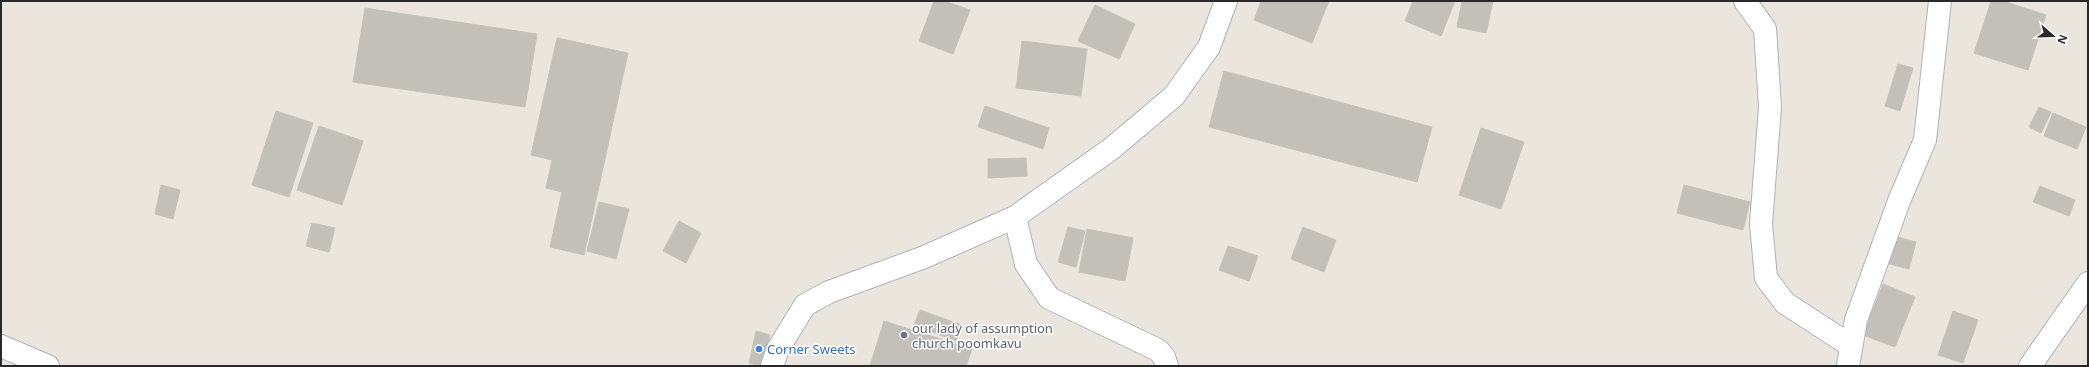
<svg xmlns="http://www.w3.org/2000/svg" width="2089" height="367" font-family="'Noto Sans',sans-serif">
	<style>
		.building { fill: #c2c0b9; stroke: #c5c2b7 }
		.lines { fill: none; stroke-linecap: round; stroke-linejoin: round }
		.minor-casing { stroke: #b0b1bb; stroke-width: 24 }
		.tertiary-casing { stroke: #b0b1bb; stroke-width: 24 }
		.minor { stroke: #fff; stroke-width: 22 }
		.tertiary { stroke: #fff; stroke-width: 22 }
		.worship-dot { fill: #6b7280; stroke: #fff; stroke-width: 1.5 }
		.shop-dot { fill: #3f7fe0; stroke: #fff; stroke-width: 1.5 }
		.labels { text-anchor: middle; stroke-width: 3; stroke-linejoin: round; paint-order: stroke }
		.worship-label { font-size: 13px; fill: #5b616d; stroke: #fff; text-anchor: start }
		.shop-label { font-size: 13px; fill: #366cbe; stroke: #fff; text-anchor: start }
	</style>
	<rect width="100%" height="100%" fill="#eae6dd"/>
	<g class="building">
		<path d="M 934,1 L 945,1 L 970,10 L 953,54 L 919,41 Z"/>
		<path d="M 1261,1 L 1329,1 L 1312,43 L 1254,20 Z"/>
		<path d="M 1413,1 L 1455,1 L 1441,36 L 1405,21 Z"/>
		<path d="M 1462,1 L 1493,1 L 1486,33 L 1457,27 Z"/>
		<path d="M 1991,1 L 2003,1 L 2046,15 L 2028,70 L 1974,53 Z"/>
		<path d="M 1095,5 L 1135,24 L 1119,59 L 1078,41 Z"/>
		<path d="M 365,8 L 537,34 L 525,107 L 353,82 Z"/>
		<path d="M 557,38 L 628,53 L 584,255 L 550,247 L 562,192 L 546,188 L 552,160 L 531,155 Z"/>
		<path d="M 1022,41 L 1087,49 L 1081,96 L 1016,88 Z"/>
		<path d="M 1898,64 L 1913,68 L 1900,111 L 1885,106 Z"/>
		<path d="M 1224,71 L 1432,127 L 1417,182 L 1209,127 Z"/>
		<path d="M 985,106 L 1049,128 L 1043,149 L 978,127 Z"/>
		<path d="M 2039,107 L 2051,112 L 2041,133 L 2029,127 Z"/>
		<path d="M 276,111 L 313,123 L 289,197 L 252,185 Z"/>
		<path d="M 2053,113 L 2086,127 L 2077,149 L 2044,136 Z"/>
		<path d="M 319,126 L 363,141 L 342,205 L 297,190 Z"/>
		<path d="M 1481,128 L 1524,142 L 1501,209 L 1459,195 Z"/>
		<path d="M 1026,158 L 1027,176 L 988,178 L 988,159 Z"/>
		<path d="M 161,185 L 180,190 L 173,219 L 155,214 Z"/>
		<path d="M 1684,185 L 1750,202 L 1743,230 L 1677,213 Z"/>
		<path d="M 2040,186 L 2075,200 L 2069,216 L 2033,202 Z"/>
		<path d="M 599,202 L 629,209 L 616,259 L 587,251 Z"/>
		<path d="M 679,221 L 701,233 L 686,263 L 663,251 Z"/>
		<path d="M 312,223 L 335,228 L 329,252 L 306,246 Z"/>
		<path d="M 1068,227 L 1085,231 L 1076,267 L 1058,262 Z"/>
		<path d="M 1303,227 L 1336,240 L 1324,272 L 1291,259 Z"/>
		<path d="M 1087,229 L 1133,238 L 1125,281 L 1079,272 Z"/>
		<path d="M 1893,236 L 1916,242 L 1909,269 L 1886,263 Z"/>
		<path d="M 1228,246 L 1258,256 L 1249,281 L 1219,270 Z"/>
		<path d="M 1883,284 L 1915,297 L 1895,347 L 1863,335 Z"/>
		<path d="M 920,310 L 962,325 L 956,341 L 914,325 Z"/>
		<path d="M 1953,311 L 1978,320 L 1963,363 L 1938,355 Z"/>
		<path d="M 884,321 L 972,349 L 966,366 L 870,366 Z"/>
		<path d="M 756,331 L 770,335 L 761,366 L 749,363 Z"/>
	</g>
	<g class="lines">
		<g class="minor-casing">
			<g id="minor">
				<path d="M 1745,1 L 1765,29 L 1770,107 L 1761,224 L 1766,278 L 1785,303 L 1851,346"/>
				<path d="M 1015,217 L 1026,264 L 1049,298 L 1158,350 L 1164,357 L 1167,366"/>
				<path d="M 1,346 L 48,366"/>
				<path d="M 1848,366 L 1856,320 L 1899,201 L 1925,140 L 1940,1"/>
				<path d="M 2030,366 L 2088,283"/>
			</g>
		</g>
		<g class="tertiary-casing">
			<path id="tertiary" d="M 772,366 L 778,349 L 805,305 L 829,292 L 922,258 L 1015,217 L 1111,149 L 1174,96 L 1209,47 L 1226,1"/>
		</g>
		<use href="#minor" class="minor"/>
		<use href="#tertiary" class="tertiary"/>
	</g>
	<circle class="worship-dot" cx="904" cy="335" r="4"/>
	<circle class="shop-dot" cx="759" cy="349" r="4"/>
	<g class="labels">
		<g class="worship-label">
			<text x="912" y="333">our lady of assumption<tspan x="912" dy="15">church poomkavu</tspan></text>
		</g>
		<g class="shop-label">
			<text x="767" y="354">Corner Sweets</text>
		</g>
	</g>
	<rect width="2089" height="367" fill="none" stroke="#292929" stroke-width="4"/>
	<g transform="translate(2053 36) rotate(110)" stroke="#ffffff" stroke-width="3" paint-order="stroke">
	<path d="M0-3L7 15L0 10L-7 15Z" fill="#292929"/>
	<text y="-6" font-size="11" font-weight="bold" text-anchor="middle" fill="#292929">N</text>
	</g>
</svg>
